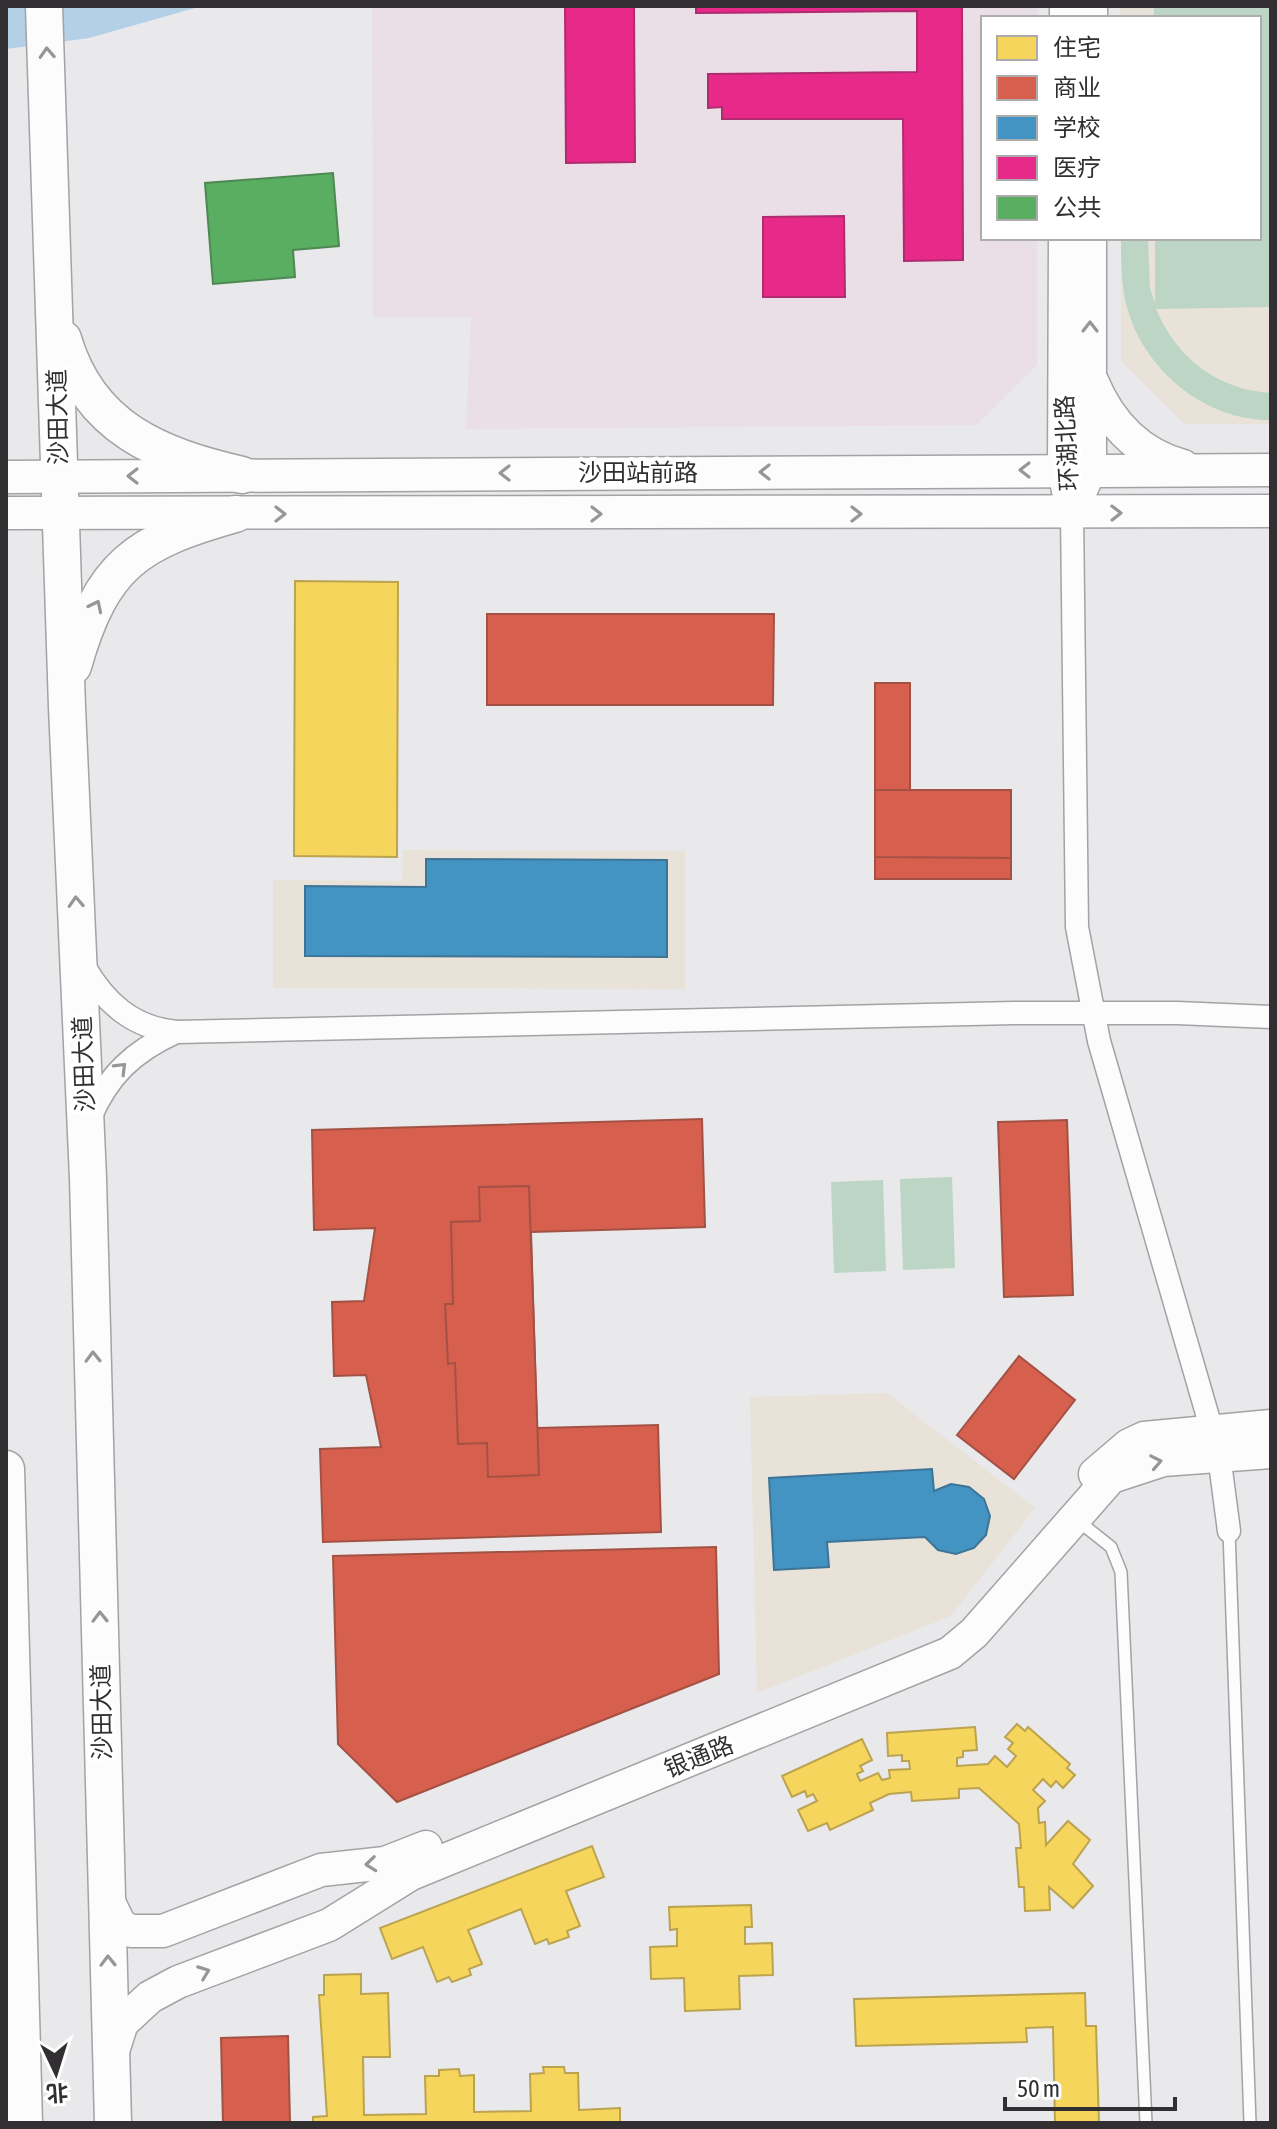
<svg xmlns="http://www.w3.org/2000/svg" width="1277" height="2129" font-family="'Asap Condensed','Noto Sans SC',sans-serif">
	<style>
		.education { fill: #e9e2d8 }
		.medical { fill: #ebdfe7 }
		.green { fill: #bcd5c5 }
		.water { fill: #b3d0e7 }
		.homes { fill: #f6d55c; stroke: #bba34f; stroke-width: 2 }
		.shops { fill: #d6604d; stroke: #a45145; stroke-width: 2 }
		.schools { fill: #4393c3; stroke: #3e7597; stroke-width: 2 }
		.health { fill: #e7298a; stroke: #b02b6f; stroke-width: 2 }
		.public { fill: #5aae61; stroke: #4e8853; stroke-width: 2 }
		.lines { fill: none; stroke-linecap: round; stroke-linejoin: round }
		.lane-casing { stroke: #a3a2a4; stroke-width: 14 }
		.street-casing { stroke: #a3a2a4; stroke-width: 25 }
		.secondary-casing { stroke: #a3a2a4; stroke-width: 35 }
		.primary-casing { stroke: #a3a2a4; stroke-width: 39 }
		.lane { stroke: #fcfcfc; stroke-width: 11 }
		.street { stroke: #fcfcfc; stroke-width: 22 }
		.secondary { stroke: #fcfcfc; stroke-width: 32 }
		.primary { stroke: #fcfcfc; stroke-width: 36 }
		.oneway { stroke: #969696 }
		.labels { text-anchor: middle; stroke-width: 8; stroke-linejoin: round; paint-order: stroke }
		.street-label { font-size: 24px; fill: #312f31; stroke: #fff }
	</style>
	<rect width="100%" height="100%" fill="#e9e8ea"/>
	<g class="education">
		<path d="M 1120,6 L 1271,6 L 1271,424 L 1185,424 L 1121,361 L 1121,238 L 1259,238 L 1259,18 L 1120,18 Z"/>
		<path d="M 403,850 L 685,851 L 685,989 L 273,988 L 273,880 L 402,881 Z"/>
		<path d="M 887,1393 L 1035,1508 L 951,1616 L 757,1693 L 750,1397 Z"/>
	</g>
	<path class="medical" d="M 372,6 L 1038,6 L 1038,18 L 983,18 L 983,238 L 1037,238 L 1037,365 L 976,425 L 466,429 L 471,317 L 373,317 Z"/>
	<g class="green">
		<path d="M 1154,6 L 1271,6 L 1271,307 L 1156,309 C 1176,357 1217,390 1271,393 L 1271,420 C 1209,421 1150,375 1130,317 C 1121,292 1121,265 1121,238 L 1148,238 L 1150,288 L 1155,304 L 1155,238 L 1259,238 L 1259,18 L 1154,18 Z"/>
		<path d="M 952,1177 L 955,1268 L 903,1270 L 900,1179 Z"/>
		<path d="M 883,1180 L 886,1271 L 834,1273 L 831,1182 Z"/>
	</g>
	<path class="water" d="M 6,6 L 202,6 L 89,38 L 6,49 Z"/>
	<g class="homes">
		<path d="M 295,581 L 398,582 L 397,857 L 294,856 Z"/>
		<path d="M 1017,1724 L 1025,1731 L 1028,1727 L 1070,1764 L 1067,1768 L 1075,1775 L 1063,1788 L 1056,1781 L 1051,1787 L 1043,1779 L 1033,1790 L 1045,1801 L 1038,1808 L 1039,1823 L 1045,1822 L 1046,1845 L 1068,1821 L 1090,1840 L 1073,1864 L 1093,1886 L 1073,1908 L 1049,1887 L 1050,1910 L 1025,1911 L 1024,1887 L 1019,1887 L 1016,1848 L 1021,1848 L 1019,1824 L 979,1788 L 959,1789 L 959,1798 L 912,1801 L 911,1792 L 889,1794 L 870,1803 L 873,1810 L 830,1830 L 827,1823 L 808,1831 L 798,1810 L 817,1801 L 813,1794 L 807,1797 L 805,1791 L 792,1797 L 782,1776 L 862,1739 L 872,1760 L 860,1766 L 863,1771 L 857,1774 L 860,1781 L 878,1773 L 882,1780 L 890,1778 L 889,1770 L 910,1769 L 909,1761 L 902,1761 L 902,1755 L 888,1756 L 887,1733 L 975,1727 L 977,1750 L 963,1751 L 963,1757 L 957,1758 L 957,1766 L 988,1764 L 995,1756 L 1007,1767 L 1016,1756 L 1008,1749 L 1013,1743 L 1005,1737 Z"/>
		<path d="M 592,1846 L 604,1877 L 566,1891 L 580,1926 L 567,1931 L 569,1937 L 549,1944 L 547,1939 L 535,1944 L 521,1909 L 468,1930 L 482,1964 L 469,1969 L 471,1975 L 452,1982 L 449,1977 L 437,1982 L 423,1947 L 392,1959 L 380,1928 Z"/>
		<path d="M 751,1905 L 752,1927 L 745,1927 L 745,1944 L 772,1943 L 773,1975 L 739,1976 L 740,2009 L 685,2011 L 684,1978 L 651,1979 L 650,1947 L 677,1946 L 677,1929 L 670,1930 L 669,1907 Z"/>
		<path d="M 361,1974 L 361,1994 L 388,1993 L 390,2057 L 363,2057 L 364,2115 L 426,2114 L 425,2076 L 439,2076 L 439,2070 L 459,2069 L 460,2076 L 474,2075 L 474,2112 L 531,2111 L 530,2074 L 544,2073 L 543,2067 L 564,2067 L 565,2073 L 578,2073 L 579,2110 L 620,2108 L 620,2123 L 313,2123 L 313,2117 L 327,2116 L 319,1995 L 324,1995 L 324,1975 Z"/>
		<path d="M 1085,1993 L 1086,2026 L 1096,2026 L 1099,2123 L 1055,2123 L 1053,2027 L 1026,2028 L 1027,2042 L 856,2046 L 854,1999 Z"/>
	</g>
	<g class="shops">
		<path d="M 487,614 L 774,614 L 773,705 L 487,705 Z"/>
		<path d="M 875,683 L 910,683 L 910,790 L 1011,790 L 1011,879 L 875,879 Z"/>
		<path d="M 875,790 L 1011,790 L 1011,858 L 875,857 Z"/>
		<path d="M 702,1119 L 705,1227 L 531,1232 L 537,1428 L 658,1425 L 661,1532 L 323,1542 L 320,1449 L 381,1447 L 366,1375 L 334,1376 L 332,1302 L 364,1301 L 375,1228 L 314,1230 L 312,1130 Z"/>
		<path d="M 1067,1120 L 1073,1295 L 1004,1297 L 998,1122 Z"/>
		<path d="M 529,1186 L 539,1475 L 488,1477 L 487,1443 L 458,1444 L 455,1363 L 448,1364 L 445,1304 L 453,1304 L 451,1222 L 480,1221 L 479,1187 Z"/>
		<path d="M 1019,1356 L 1075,1400 L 1014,1479 L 957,1435 Z"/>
		<path d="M 716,1547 L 719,1674 L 397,1802 L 338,1744 L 333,1556 Z"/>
		<path d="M 288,2036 L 290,2123 L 223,2123 L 221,2038 Z"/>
	</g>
	<g class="schools">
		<path d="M 426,859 L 667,860 L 667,957 L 305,956 L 305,886 L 426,887 Z"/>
		<path d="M 932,1469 L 934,1491 L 951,1484 L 969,1487 L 984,1499 L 990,1516 L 986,1535 L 974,1548 L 956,1554 L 938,1550 L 925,1537 L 827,1542 L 829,1567 L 774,1570 L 769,1478 Z"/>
	</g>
	<g class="health">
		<path d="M 565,6 L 634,6 L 635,162 L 566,163 Z"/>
		<path d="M 696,6 L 962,6 L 963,260 L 904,261 L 903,119 L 722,119 L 722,107 L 708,108 L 708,74 L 917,72 L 917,11 L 696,13 Z"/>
		<path d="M 844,216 L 845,297 L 763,297 L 763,217 Z"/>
	</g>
	<path class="public" d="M 333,173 L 339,246 L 293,250 L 295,277 L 213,284 L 205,183 Z"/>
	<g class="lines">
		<g class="lane-casing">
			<g id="lane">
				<path d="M 1077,1520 L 1111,1547 L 1121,1572 L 1146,2123"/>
				<path d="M 1229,1531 L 1250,2123"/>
			</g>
		</g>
		<g class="street-casing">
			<g id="street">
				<path d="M 1072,514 L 1077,927 L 1099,1041 L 1219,1455 L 1229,1531"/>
				<path d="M 84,966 C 105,1003 133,1028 177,1032 L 1014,1013 L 1177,1013 L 1271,1017"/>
				<path d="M 90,1118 C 108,1075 134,1051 176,1032"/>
			</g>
		</g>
		<g class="secondary-casing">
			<g id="secondary">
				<path d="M 1066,18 L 1066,6"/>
				<path d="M 1091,18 L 1091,6"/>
				<path d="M 1065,238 L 1064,470 L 1068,491"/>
				<path d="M 1092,381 C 1109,422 1138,454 1183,466"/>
				<path d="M 6,477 L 1271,470"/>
				<path d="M 1082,488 L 1090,470 L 1090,238"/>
				<path d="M 6,513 L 1271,511"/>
				<path d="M 1095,1474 L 1129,1445 L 1144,1438 L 1271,1426"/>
				<path d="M 107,1898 L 120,1925 L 131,1931 L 163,1931 L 321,1870 L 385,1863 L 426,1847"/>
				<path d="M 112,2054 L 122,2023 L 150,1997 L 178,1982 L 329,1925 L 411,1874 L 950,1653 L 974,1633 L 1111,1477 L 1163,1460 L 1271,1452"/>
			</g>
		</g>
		<g class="primary-casing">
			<g id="primary">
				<path d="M 44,6 L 67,707 L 88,1178 L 113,2123"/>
				<path d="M 63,339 C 89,429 160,456 242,475"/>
				<path d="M 73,666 C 102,564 136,542 235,514"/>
				<path d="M 6,1469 L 24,2123"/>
			</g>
		</g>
		<use href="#lane" class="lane"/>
		<use href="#street" class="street"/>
		<use href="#secondary" class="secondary"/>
		<use href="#primary" class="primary"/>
	</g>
	<defs><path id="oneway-chevron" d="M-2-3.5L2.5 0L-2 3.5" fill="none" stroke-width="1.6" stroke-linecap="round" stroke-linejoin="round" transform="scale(2)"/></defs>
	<g class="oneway">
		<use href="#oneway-chevron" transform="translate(47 53) rotate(-93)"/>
		<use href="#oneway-chevron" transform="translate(1090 327) rotate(-90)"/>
		<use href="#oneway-chevron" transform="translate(1025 470) rotate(180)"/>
		<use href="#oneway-chevron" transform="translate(765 472) rotate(180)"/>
		<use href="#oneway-chevron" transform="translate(505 473) rotate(180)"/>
		<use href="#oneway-chevron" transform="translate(133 476) rotate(180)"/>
		<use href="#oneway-chevron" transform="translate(1116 513) rotate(-1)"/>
		<use href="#oneway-chevron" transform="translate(280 514)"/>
		<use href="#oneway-chevron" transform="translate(596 514)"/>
		<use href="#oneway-chevron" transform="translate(856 514)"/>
		<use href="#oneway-chevron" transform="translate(96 606) rotate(-64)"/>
		<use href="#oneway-chevron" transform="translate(76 902) rotate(-93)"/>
		<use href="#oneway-chevron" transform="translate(121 1068) rotate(-45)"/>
		<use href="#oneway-chevron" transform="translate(93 1357) rotate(-91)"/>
		<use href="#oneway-chevron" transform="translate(1156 1462) rotate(-11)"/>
		<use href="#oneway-chevron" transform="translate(100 1617) rotate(-91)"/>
		<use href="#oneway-chevron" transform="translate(371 1864) rotate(174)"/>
		<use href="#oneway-chevron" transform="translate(108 1961) rotate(-91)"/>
		<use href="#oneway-chevron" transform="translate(204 1972) rotate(-21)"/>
	</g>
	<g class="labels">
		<g class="street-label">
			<text transform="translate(58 417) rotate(-91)" y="8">沙田大道</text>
			<text transform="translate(1067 443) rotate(-93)" y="8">环湖北路</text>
			<text x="638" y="481">沙田站前路</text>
			<text transform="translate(84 1064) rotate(-92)" y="8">沙田大道</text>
			<text transform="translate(102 1712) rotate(-91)" y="8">沙田大道</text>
			<text transform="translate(699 1757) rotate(-22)" y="8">银通路</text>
		</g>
	</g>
	<rect width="1277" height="2129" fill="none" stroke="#312f31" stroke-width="16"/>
	<rect x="981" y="16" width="280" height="224" fill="#ffffff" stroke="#adacad" stroke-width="2"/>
	<rect x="997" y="36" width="40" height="24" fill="#f6d55c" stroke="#adacad" stroke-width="2"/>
	<text x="1053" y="56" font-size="24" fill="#312f31">住宅</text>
	<rect x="997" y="76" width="40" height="24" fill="#d6604d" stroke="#adacad" stroke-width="2"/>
	<text x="1053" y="96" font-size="24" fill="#312f31">商业</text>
	<rect x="997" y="116" width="40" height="24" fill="#4393c3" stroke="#adacad" stroke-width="2"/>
	<text x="1053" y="136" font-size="24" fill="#312f31">学校</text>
	<rect x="997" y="156" width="40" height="24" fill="#e7298a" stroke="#adacad" stroke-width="2"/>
	<text x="1053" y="176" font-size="24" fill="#312f31">医疗</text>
	<rect x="997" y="196" width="40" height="24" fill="#5aae61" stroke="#adacad" stroke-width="2"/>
	<text x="1053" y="216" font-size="24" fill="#312f31">公共</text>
	<g transform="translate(56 2073) rotate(176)" stroke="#ffffff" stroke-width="6" paint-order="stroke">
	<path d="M0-6L14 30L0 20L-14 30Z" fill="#312f31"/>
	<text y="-12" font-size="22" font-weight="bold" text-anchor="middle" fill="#312f31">北</text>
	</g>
	<path d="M1005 2097v12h170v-12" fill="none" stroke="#312f31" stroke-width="4"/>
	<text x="1017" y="2097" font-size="24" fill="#312f31" stroke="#ffffff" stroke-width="6" paint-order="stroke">50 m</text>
</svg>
